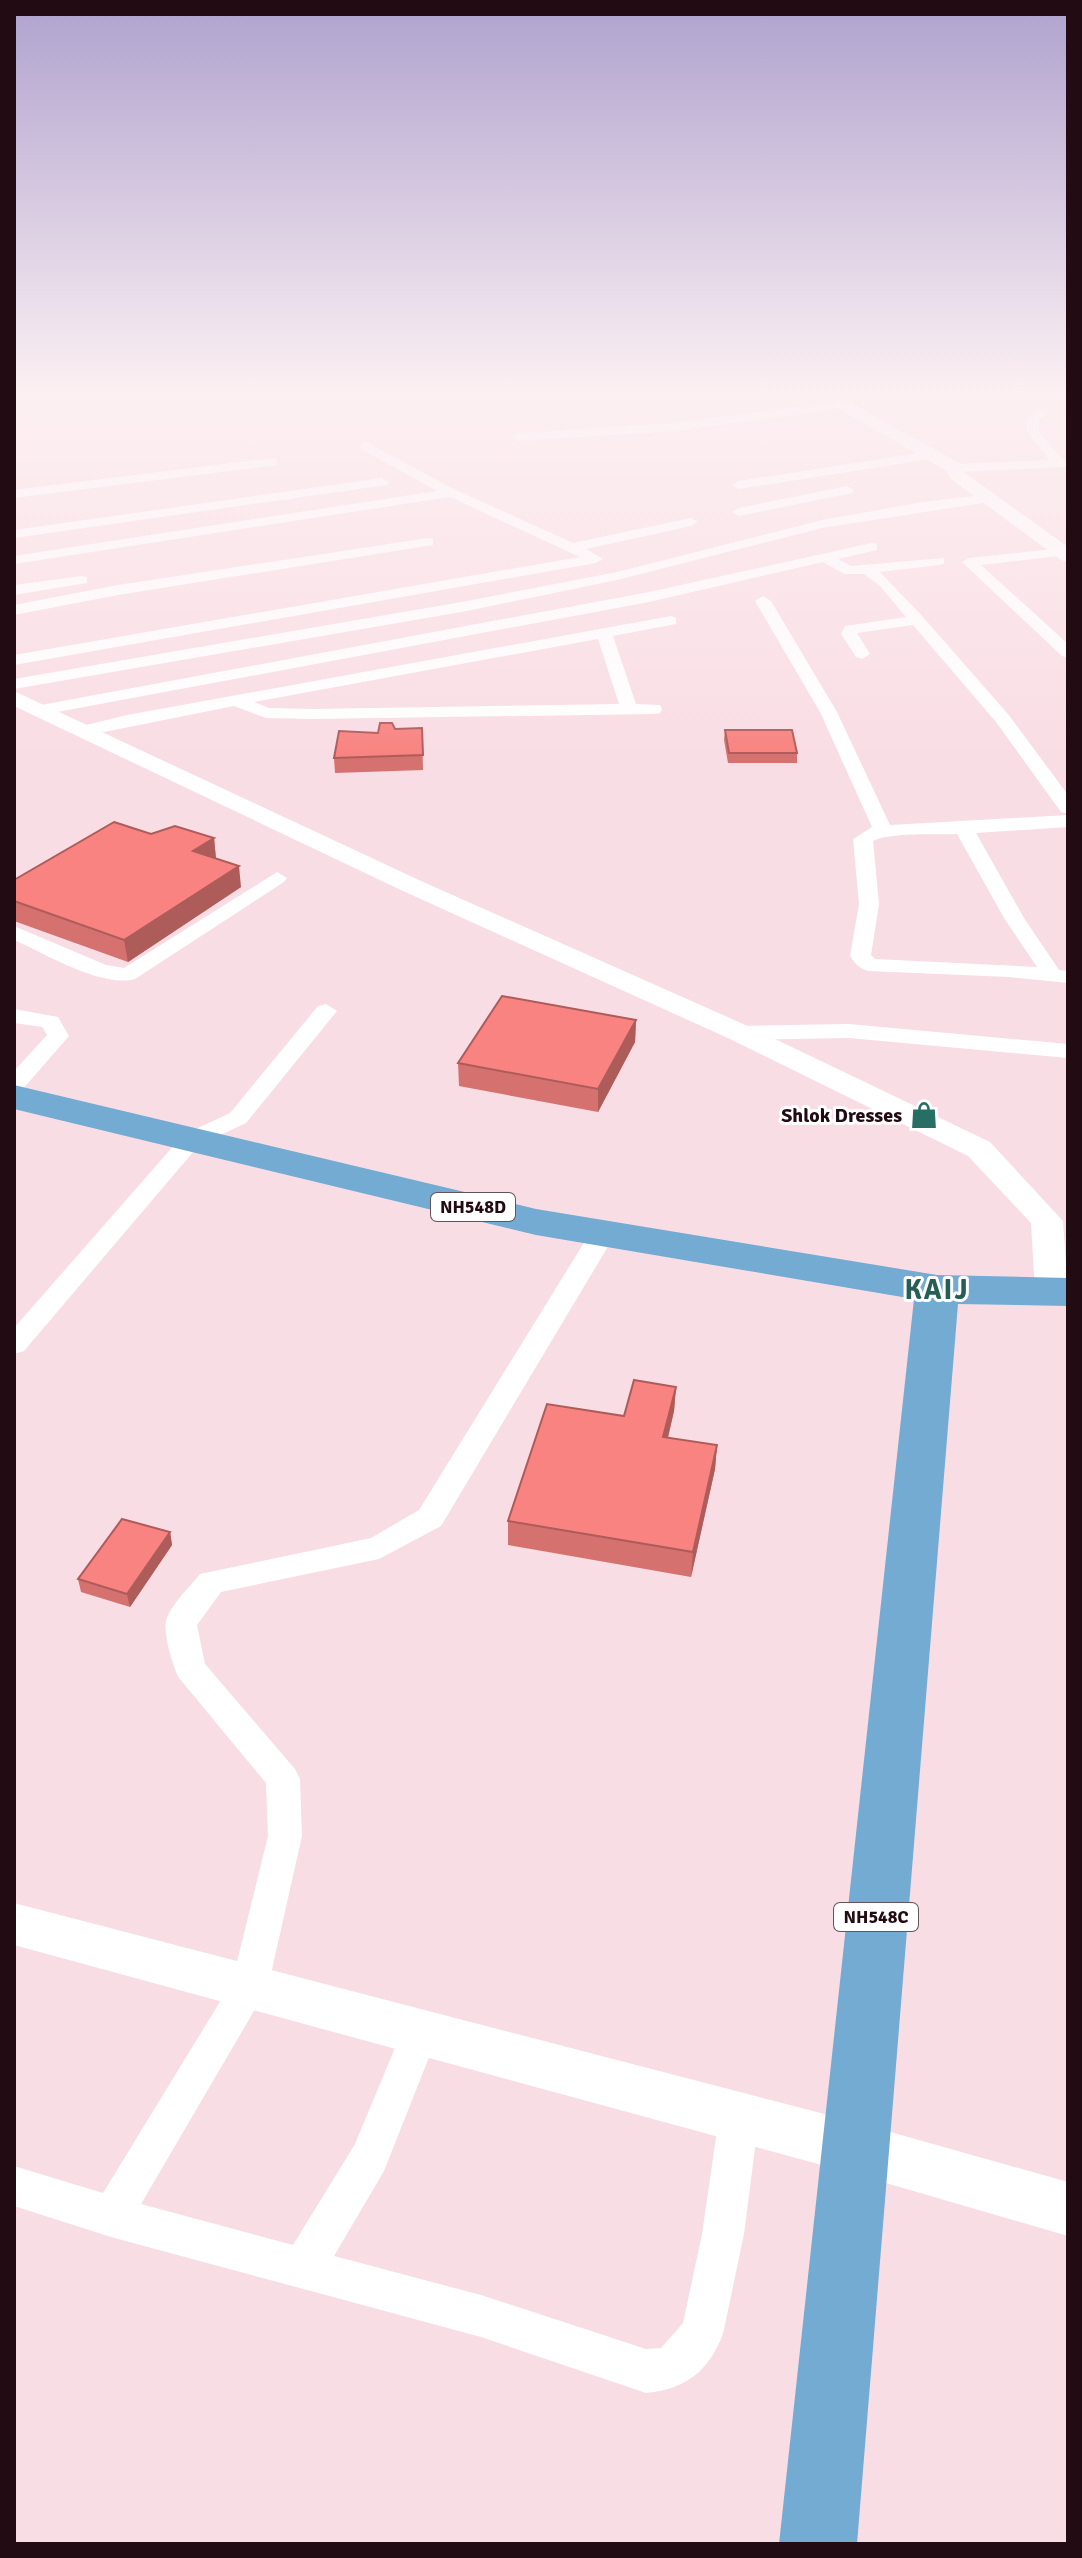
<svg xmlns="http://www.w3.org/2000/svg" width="1082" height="2558" font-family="Signika,sans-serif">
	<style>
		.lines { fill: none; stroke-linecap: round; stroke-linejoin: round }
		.minor { fill: #fff; fill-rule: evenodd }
		.tertiary { fill: #fff; fill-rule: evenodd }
		.trunk { fill: #73abd3; fill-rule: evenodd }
		.wall { fill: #d5716e }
		.shaded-wall { fill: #ae5c5a }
		.building { fill: #f88380; stroke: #ae5c5a; stroke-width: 2 }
		.labels { text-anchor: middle; stroke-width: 6; stroke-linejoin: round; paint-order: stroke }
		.shield { fill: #fff; stroke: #645459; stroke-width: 2 }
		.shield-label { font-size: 18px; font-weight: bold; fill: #220b12 }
		.poi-label { font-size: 20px; font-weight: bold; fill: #220b12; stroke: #fff; text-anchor: end }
		.district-label { font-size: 28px; font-weight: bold; letter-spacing: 2px; fill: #265d55; stroke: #fff }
	</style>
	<rect width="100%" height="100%" fill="#f9dde4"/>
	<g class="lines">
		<g class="minor">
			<path d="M 846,401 L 852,405 L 850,408 L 674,431 L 519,441 L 513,437 L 519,433 L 674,423 Z"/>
			<path d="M 1041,409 L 1047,413 L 1039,420 L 1039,431 L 1062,459 L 1068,459 L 1068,467 L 955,472 L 948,468 L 955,464 L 1049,460 L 1027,431 L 1027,419 Z"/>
			<path d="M 366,442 L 452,488 L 573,543 L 691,518 L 698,522 L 691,526 L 586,549 L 603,559 L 596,563 L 14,665 L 14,655 L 580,557 L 450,497 L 14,564 L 14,556 L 437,491 L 361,449 L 361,443 Z"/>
			<path d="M 931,451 L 936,452 L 936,458 L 739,489 L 732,485 L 739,481 Z"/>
			<path d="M 272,458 L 277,459 L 277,465 L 14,498 L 14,490 Z"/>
			<path d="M 382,478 L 389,482 L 387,485 L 14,538 L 14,530 Z"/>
			<path d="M 847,486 L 854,490 L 852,493 L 739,516 L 732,512 L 739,508 Z"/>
			<path d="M 991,494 L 996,495 L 996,501 L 822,528 L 617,580 L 467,611 L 14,689 L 14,679 L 467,601 L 617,572 L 822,520 L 923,502 Z"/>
			<path d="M 428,538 L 433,539 L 433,545 L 118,595 L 14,615 L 14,605 L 118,585 Z"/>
			<path d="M 872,543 L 877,544 L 877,550 L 838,559 L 851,566 L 944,558 L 944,564 L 939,565 L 880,572 L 923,617 L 1008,714 L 1068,795 L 1068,814 L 1061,812 L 996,722 L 913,625 L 857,633 L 870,654 L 862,659 L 856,657 L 841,634 L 845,626 L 906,617 L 880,586 L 864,574 L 844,574 L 823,562 L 649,602 L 41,715 L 33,710 L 41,705 L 649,592 Z"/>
			<path d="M 1063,548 L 1068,549 L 1068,555 L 981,565 L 1068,644 L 1068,658 L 1062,656 L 962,562 L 969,558 Z"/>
			<path d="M 82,576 L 87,577 L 87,583 L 14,595 L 14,585 Z"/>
			<path d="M 763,596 L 771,601 L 837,712 L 890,825 L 1068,815 L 1068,827 L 976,833 L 1024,918 L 1059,970 L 1068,971 L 1068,983 L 1009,977 L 869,971 C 860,969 855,964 850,956 L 859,904 L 853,839 L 872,827 L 820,712 L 755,601 ZM 957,834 L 1004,918 L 1037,967 L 875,959 L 871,955 L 879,904 L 873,841 C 891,832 934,835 957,834 Z"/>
			<path d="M 671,616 L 676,618 L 676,624 L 613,636 L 636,704 L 660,705 L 662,709 L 660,713 L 654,714 L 313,719 L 266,718 L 234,706 L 84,736 L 75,731 L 78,727 L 127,715 ZM 598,639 L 619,704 L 313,709 L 269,708 L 254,702 Z"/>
			<path d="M 277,872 L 287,878 L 284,882 L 135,979 C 101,988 46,954 14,940 L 14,926 L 106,965 L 124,968 Z"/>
			<path d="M 326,1004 L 337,1011 L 246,1123 L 199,1145 L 24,1351 L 14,1354 L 14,1328 L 183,1135 L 230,1113 L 318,1006 Z"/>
			<path d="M 14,1009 L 58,1017 L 69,1036 L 22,1090 L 14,1092 L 14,1071 L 47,1035 L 42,1027 L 14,1023 Z"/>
			<path d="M 849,1024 L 1068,1044 L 1068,1058 L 849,1038 L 740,1040 L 729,1033 L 740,1026 Z"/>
			<path d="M 603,1225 L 612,1227 L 616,1233 L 441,1526 L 379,1559 L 221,1592 L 197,1625 L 205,1664 L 295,1769 L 300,1779 L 302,1836 L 268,1987 L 141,2204 L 293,2245 L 355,2144 L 407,2019 L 420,2014 L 433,2019 L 439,2032 L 384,2171 L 334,2256 L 481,2295 L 646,2349 L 661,2348 L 683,2323 L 702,2234 L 719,2117 L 725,2103 L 739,2098 L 753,2103 L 759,2117 L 744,2234 L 723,2334 C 708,2372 686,2389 646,2393 L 481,2337 L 111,2237 L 14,2206 L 14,2166 L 103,2193 L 232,1982 L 268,1836 L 266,1783 L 179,1678 C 173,1668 163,1632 166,1621 C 170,1605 190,1587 200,1574 L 371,1538 L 419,1510 L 590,1233 L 594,1227 Z"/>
		</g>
		<g class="tertiary">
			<path d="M 828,396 L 845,396 L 861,409 L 961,464 L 965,473 L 1068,547 L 1068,562 L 1061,560 L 951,479 L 947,471 L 849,415 Z"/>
			<path d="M 14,691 L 421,881 L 750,1027 L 990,1142 L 1063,1221 L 1068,1293 L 1064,1299 L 1052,1302 L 1040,1299 L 1035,1291 L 1031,1223 L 968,1156 L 730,1039 L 403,891 L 14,706 Z"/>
			<path d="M 14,1903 L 855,2122 L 1068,2182 L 1068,2236 L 855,2174 L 14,1945 Z"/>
		</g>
		<path class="trunk" d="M 14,1085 L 536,1209 L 937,1275 L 1068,1278 L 1068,1306 L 958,1304 L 857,2544 L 779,2544 L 914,1299 L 536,1235 L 14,1109 Z"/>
	</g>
	<g class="wall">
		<path d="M 422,728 L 423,770 L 335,773 L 334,758 L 378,733 L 395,729 Z"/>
		<path d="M 725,730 L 797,753 L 797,763 L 728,763 L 724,740 Z"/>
		<path d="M 151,834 L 214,838 L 216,859 L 241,887 L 128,962 L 14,921 L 14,880 Z"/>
		<path d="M 636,1020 L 635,1042 L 598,1112 L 459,1086 L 458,1063 Z"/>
		<path d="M 676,1387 L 674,1411 L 668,1438 L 717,1445 L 715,1469 L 691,1577 L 508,1545 L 508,1521 L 624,1416 Z"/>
		<path d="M 170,1532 L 172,1545 L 130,1607 L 81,1592 L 78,1579 Z"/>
	</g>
	<g class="shaded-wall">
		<path d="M 214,838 L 216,859 L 193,851 Z"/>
		<path d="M 239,866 L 241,887 L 128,962 L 124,940 Z"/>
		<path d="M 636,1020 L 635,1042 L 598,1112 L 598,1089 Z"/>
		<path d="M 676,1387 L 674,1411 L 662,1461 L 663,1437 Z"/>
		<path d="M 717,1445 L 715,1469 L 691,1577 L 693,1552 Z"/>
		<path d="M 170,1532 L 172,1545 L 130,1607 L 127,1594 Z"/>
	</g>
	<g class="building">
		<path d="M 380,723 L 392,723 L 395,729 L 422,728 L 423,755 L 334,758 L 339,731 L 378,733 Z"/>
		<path d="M 725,730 L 792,730 L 797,753 L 729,753 Z"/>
		<path d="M 114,822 L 151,834 L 175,826 L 214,838 L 193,851 L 239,866 L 124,940 L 14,901 L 14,880 Z"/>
		<path d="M 502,996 L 636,1020 L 598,1089 L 458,1063 Z"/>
		<path d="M 634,1380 L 676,1387 L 663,1437 L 717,1445 L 693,1552 L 508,1521 L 547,1404 L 624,1416 Z"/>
		<path d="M 122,1519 L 170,1532 L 127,1594 L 78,1579 Z"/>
	</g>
	<linearGradient id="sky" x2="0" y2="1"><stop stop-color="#afa2ce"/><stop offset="0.52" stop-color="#fcf0f3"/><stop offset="1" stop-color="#fcf0f3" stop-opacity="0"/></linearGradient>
	<rect width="1082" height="755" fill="url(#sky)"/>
	<defs>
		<g id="shop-bare" transform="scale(2.16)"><path d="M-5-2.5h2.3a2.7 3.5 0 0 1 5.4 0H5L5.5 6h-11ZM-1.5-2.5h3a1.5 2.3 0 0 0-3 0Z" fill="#276e64" stroke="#fff" stroke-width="2.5" paint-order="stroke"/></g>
	</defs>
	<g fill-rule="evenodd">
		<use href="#shop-bare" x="924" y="1115"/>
	</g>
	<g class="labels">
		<g class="shield">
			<rect x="431" y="1193" width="84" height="28" rx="6"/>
			<rect x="834" y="1903" width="84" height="28" rx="6"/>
		</g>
		<g class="shield-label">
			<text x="473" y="1213">NH548D</text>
			<text x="876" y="1923">NH548C</text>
		</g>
		<g class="poi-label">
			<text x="902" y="1122">Shlok Dresses</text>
		</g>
		<g class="district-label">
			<text x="937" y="1299">KAIJ</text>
		</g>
	</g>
	<rect width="1082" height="2558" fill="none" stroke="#220b12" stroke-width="32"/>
</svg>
